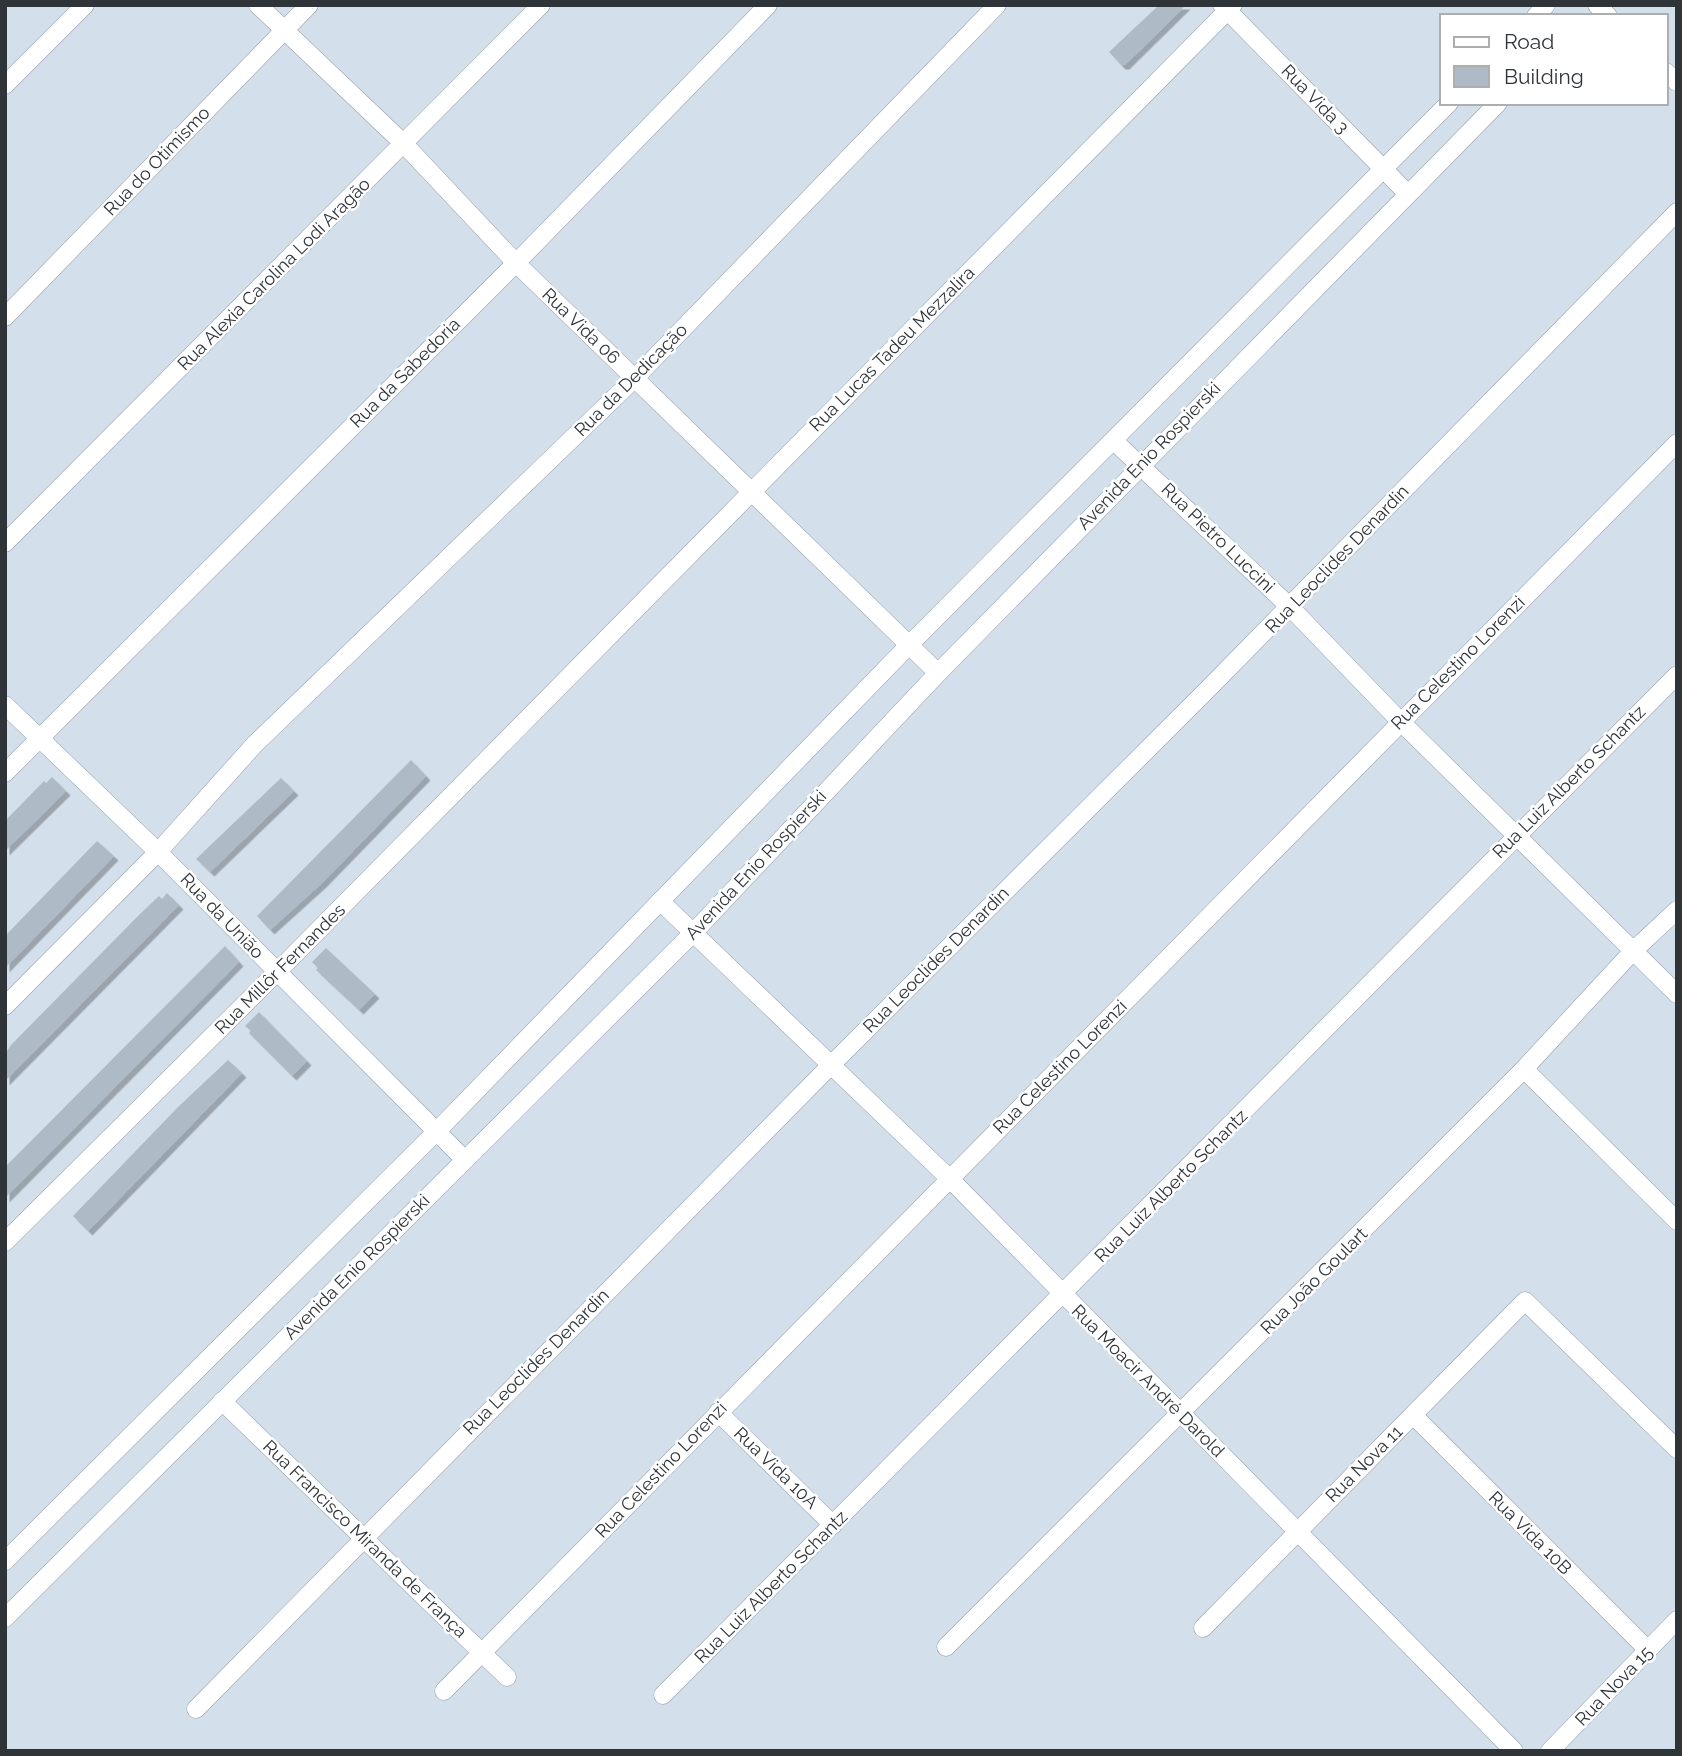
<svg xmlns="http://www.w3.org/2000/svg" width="1682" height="1756" font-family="Raleway,sans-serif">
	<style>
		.building { fill: #aebac6; filter: url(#shadow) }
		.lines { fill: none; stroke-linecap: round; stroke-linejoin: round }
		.minor-casing { stroke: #929ea9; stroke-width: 19 }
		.minor { stroke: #fff; stroke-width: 18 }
		.labels { text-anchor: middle; stroke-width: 5; stroke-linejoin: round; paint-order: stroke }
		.street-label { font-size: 18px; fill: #2f3439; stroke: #fff }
	</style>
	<defs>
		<filter id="shadow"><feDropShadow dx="4.5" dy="4.5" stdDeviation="0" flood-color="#0004"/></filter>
	</defs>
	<rect width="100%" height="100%" fill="#d3e0ec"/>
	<g class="building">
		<path d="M 1159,5 L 1186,5 L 1125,65 L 1121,65 L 1109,52 Z"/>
		<path d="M 411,760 L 426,776 L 322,883 L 270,930 L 257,916 Z"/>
		<path d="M 52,777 L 66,791 L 5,851 L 5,821 L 44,781 L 46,783 Z"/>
		<path d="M 281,778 L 294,791 L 210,872 L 196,859 Z"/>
		<path d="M 97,841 L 114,856 L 5,968 L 5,936 Z"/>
		<path d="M 167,893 L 179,905 L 5,1081 L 5,1054 L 11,1045 L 140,914 L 159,896 L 162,899 Z"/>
		<path d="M 225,946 L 239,962 L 5,1198 L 5,1167 Z"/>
		<path d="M 326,948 L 375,994 L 359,1010 L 316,970 L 318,968 L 312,962 Z"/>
		<path d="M 259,1012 L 307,1061 L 292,1076 L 249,1033 L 251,1031 L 245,1026 Z"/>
		<path d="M 228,1060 L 242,1073 L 88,1231 L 73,1216 L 178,1107 Z"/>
	</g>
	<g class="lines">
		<g class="minor-casing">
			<g id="minor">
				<path d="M 258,5 L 404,144 L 516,263 L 938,673"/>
				<path d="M 1222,5 L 1407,193"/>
				<path d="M 1597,5 L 1608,16"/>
				<path d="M 1536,16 L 1546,5"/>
				<path d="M 1666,72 L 1677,82"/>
				<path d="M 5,85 L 85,5"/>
				<path d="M 5,317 L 309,5"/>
				<path d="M 1114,441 L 1289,606 L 1400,721 L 1677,994"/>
				<path d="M 5,543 L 541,5"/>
				<path d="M 5,705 L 158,852 L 465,1160"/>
				<path d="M 5,773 L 516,263 L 768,5"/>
				<path d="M 660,901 L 950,1179 L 1514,1751"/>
				<path d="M 5,1006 L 158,852 L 255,744 L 635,378 L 997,5"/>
				<path d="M 1524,1069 L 1677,1221"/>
				<path d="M 5,1242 L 277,972 L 1233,5"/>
				<path d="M 222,1401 L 507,1677"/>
				<path d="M 718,1412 L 833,1525"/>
				<path d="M 1413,1415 L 1648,1650"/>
				<path d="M 5,1561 L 437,1131 L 910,644 L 1449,103"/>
				<path d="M 5,1618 L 693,933 L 938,673 L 1498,103"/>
				<path d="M 1203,1628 L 1525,1301 L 1677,1449"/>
				<path d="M 946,1647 L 1524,1069 L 1633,951 L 1677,910"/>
				<path d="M 444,1691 L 1677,443"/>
				<path d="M 663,1695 L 1677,675"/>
				<path d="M 196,1709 L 832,1064 L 1206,691 L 1677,212"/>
				<path d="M 1550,1751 L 1677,1620"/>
			</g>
		</g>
		<use href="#minor" class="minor"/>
	</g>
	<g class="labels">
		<g class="street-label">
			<text transform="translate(1315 99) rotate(46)" y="6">Rua Vida 3</text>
			<text transform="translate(157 161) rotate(-46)" y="6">Rua do Otimismo</text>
			<text transform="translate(274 274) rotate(-45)" y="6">Rua Alexia Carolina Lodi Aragão</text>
			<text transform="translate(581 326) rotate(44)" y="6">Rua Vida 06</text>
			<text transform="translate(892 349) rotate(-45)" y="6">Rua Lucas Tadeu Mezzalira</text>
			<text transform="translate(405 373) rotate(-45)" y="6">Rua da Sabedoria</text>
			<text transform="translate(631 380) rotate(-45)" y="6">Rua da Dedicação</text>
			<text transform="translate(1149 456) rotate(-46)" y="6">Avenida Enio Rospierski</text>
			<text transform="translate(1218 538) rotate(44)" y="6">Rua Pietro Luccini</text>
			<text transform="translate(1337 559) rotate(-46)" y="6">Rua Leoclides Denardin</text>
			<text transform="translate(1458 663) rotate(-45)" y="6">Rua Celestino Lorenzi</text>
			<text transform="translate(1569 782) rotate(-45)" y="6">Rua Luiz Alberto Schantz</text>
			<text transform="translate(756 865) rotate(-47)" y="6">Avenida Enio Rospierski</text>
			<text transform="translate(222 916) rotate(46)" y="6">Rua da União</text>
			<text transform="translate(936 960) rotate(-45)" y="6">Rua Leoclides Denardin</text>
			<text transform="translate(280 969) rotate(-45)" y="6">Rua Millôr Fernandes</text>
			<text transform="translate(1060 1067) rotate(-45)" y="6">Rua Celestino Lorenzi</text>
			<text transform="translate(1171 1186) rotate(-45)" y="6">Rua Luiz Alberto Schantz</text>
			<text transform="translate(357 1267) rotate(-45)" y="6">Avenida Enio Rospierski</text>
			<text transform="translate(1314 1281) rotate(-45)" y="6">Rua João Goulart</text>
			<text transform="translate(536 1362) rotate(-45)" y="6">Rua Leoclides Denardin</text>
			<text transform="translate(1148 1381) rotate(45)" y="6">Rua Moacir André Darold</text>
			<text transform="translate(1364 1464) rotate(-45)" y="6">Rua Nova 11</text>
			<text transform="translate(776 1468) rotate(44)" y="6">Rua Vida 10A</text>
			<text transform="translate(661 1470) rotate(-46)" y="6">Rua Celestino Lorenzi</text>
			<text transform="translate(1530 1533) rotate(45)" y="6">Rua Vida 10B</text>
			<text transform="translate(365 1539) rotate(44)" y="6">Rua Francisco Miranda de França</text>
			<text transform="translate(771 1587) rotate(-45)" y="6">Rua Luiz Alberto Schantz</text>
			<text transform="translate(1614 1686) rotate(-46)" y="6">Rua Nova 15</text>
		</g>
	</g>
	<rect width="1682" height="1756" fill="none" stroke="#2f3439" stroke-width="14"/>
	<rect x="1440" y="14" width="228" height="91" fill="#ffffff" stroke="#acaeb0" stroke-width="2"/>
	<rect x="1454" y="37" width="35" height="10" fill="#ffffff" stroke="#acaeb0" stroke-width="2"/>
	<text x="1504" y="49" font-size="21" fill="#2f3439">Road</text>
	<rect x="1454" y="66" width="35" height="21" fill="#aebac6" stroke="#acaeb0" stroke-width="2"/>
	<text x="1504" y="84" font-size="21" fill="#2f3439">Building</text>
</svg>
